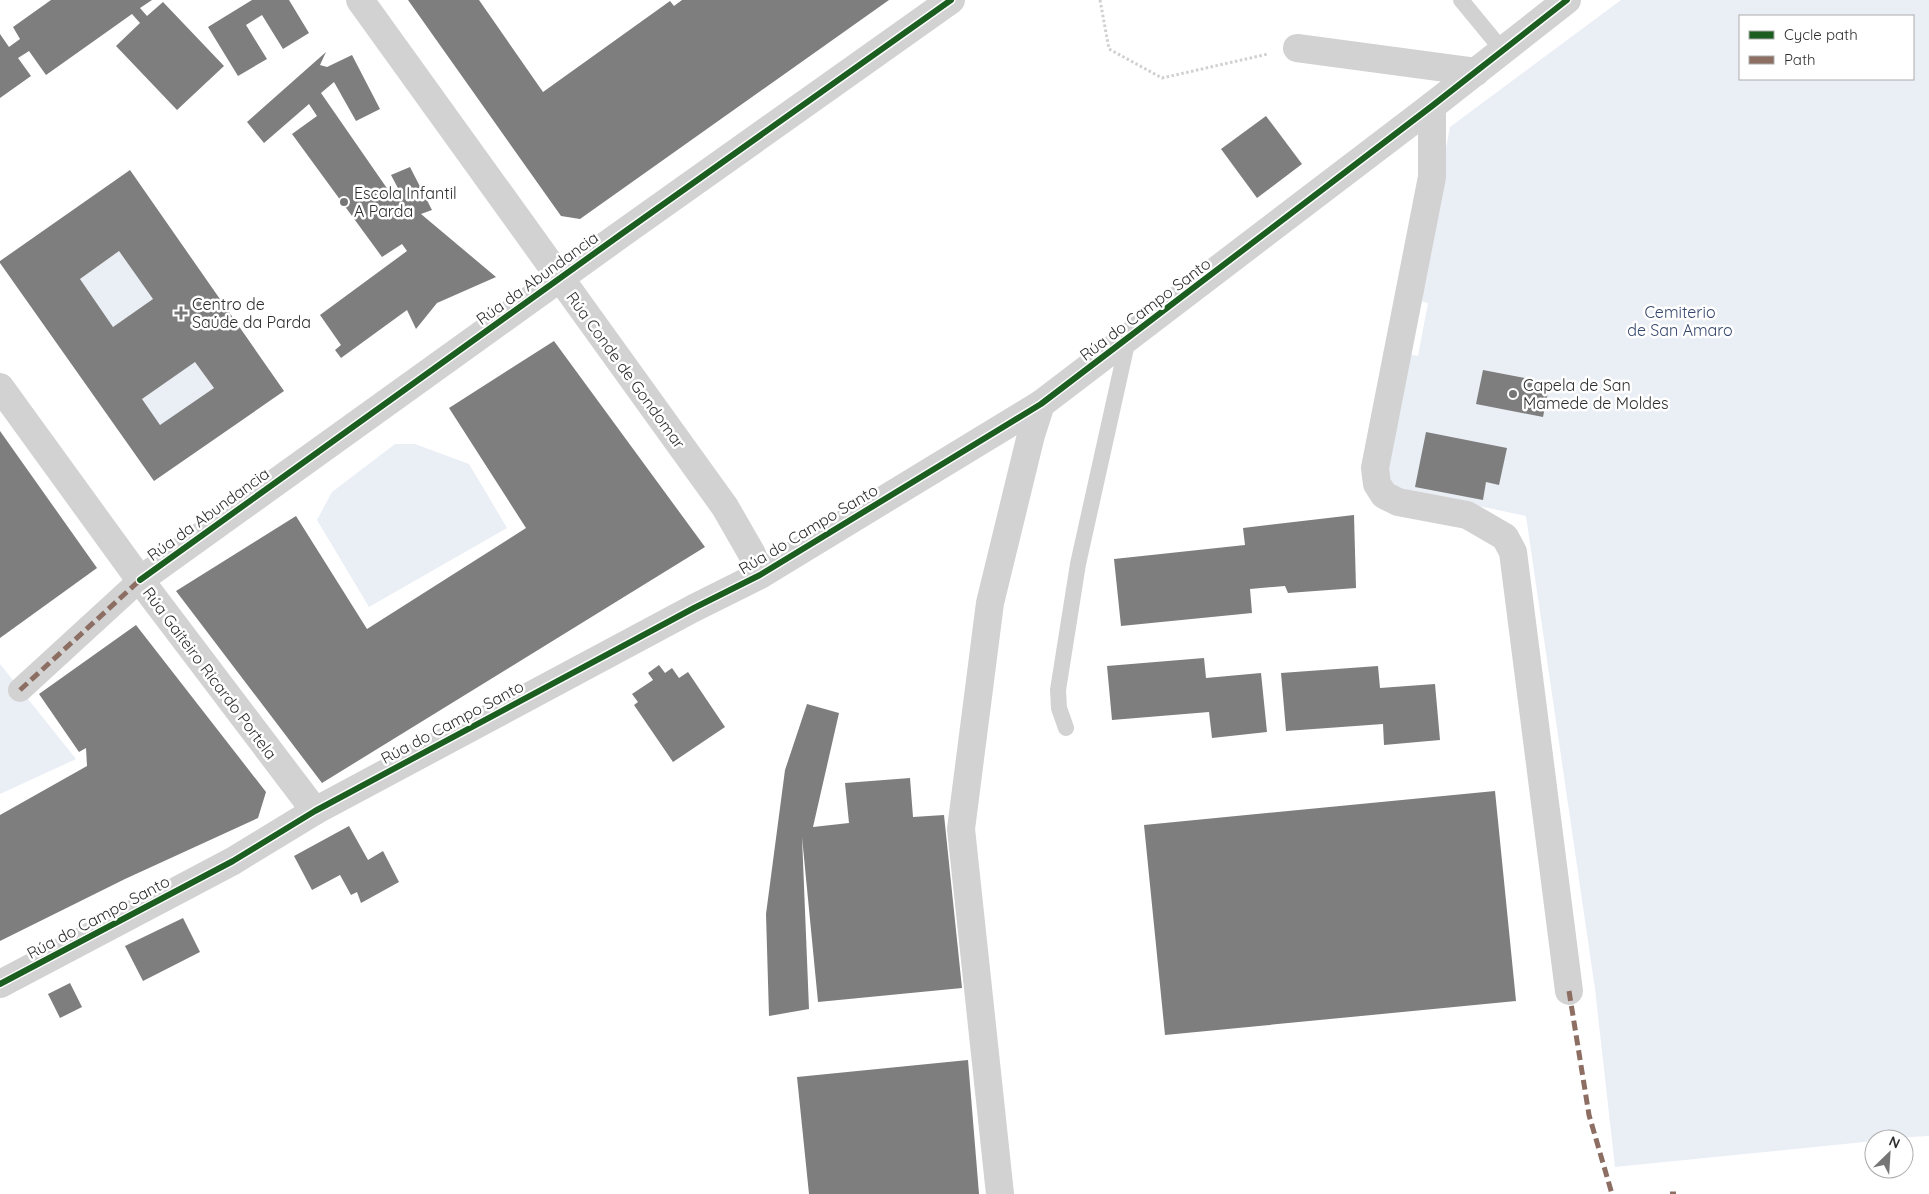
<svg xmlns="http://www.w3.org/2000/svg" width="1929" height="1194" font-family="Quicksand,sans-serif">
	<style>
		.green { fill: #eaeef5; fill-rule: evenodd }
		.building { fill: #7e7e7e; fill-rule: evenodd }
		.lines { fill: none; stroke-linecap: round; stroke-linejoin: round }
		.path { stroke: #d0d0d0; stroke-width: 3; stroke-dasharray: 2.5 2.5; stroke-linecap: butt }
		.service { stroke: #d2d2d2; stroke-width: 16 }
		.pedestrian { stroke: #d2d2d2; stroke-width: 24 }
		.minor { stroke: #d2d2d2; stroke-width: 28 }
		.quiet { stroke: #8d6e63; stroke-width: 5; stroke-dasharray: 10 5; stroke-linecap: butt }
		.cycleway-casing { stroke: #fff; stroke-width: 9 }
		.cycleway { stroke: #1b5e20; stroke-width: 6 }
		.poi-dot { fill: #767676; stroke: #fff; stroke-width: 2 }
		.labels { text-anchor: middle; stroke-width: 5; stroke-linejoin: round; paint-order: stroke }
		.poi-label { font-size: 16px; fill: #2d2d2d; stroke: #fff; text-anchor: start }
		.street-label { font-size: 16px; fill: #2d2d2d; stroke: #fff }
		.park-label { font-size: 16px; fill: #36486d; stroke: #fff }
	</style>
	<rect width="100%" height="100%" fill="#fff"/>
	<g class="green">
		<path d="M 1621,0 L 1929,0 L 1929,1136 L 1874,1139 L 1874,1141 L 1615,1167 L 1595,989 L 1526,516 L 1394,488 L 1380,470 L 1404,353 L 1418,356 L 1428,303 L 1416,300 L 1450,127 ZM 1740,16 L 1913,16 L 1913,79 L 1740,79 Z"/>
		<path d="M 119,251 L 153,299 L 113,327 L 80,279 Z"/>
		<path d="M 195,362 L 214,388 L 160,425 L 142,399 Z"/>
		<path d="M 395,444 L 415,444 L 469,464 L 507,528 L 369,607 L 317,520 L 332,492 Z"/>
		<path d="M 0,664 L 76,759 L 0,794 Z"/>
	</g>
	<g class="building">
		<path d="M 51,0 L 152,0 L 140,8 L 147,16 L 163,2 L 224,66 L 177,110 L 116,46 L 140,23 L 132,14 L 46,75 L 29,51 L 18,58 L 31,76 L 0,98 L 0,34 L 9,47 L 20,39 L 13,27 Z"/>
		<path d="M 252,0 L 289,0 L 309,33 L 283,49 L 262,15 L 246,25 L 267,59 L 238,76 L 208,27 Z"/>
		<path d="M 408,0 L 479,0 L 543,92 L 670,1 L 674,6 L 682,0 L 889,0 L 580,219 L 561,216 Z"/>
		<path d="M 326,52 L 320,65 L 327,67 L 352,55 L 380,109 L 356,121 L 334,82 L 321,93 L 393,197 L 400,192 L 391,175 L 410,167 L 432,210 L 421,214 L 496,277 L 437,303 L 416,329 L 407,310 L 341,358 L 335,350 L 341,345 L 320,315 L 407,251 L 402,244 L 382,257 L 292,134 L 317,116 L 309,104 L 264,143 L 247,122 Z"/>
		<path d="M 1266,116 L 1302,164 L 1257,198 L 1221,149 Z"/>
		<path d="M 130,170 L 284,391 L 154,481 L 0,263 L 0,261 ZM 119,251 L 153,299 L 113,327 L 80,279 ZM 195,362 L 214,388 L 160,425 L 142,399 Z"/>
		<path d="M 554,341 L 705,547 L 322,783 L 176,591 L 296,516 L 367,629 L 526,528 L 449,408 Z"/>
		<path d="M 1483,370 L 1550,383 L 1543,417 L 1476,404 Z"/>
		<path d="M 0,431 L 97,568 L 0,638 Z"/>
		<path d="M 1426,432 L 1507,448 L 1499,485 L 1486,482 L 1483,500 L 1415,487 Z"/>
		<path d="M 1354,515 L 1356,588 L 1288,593 L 1285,586 L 1250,589 L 1252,613 L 1121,626 L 1114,559 L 1245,545 L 1243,528 Z"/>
		<path d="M 136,625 L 266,792 L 258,818 L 125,879 L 0,941 L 0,815 L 87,766 L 86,748 L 79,752 L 39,694 Z"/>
		<path d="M 1204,658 L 1206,678 L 1261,673 L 1267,732 L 1212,738 L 1209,712 L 1112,720 L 1107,666 Z"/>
		<path d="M 659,665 L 665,673 L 672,668 L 679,678 L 688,672 L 725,727 L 673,762 L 634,705 L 638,702 L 632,694 L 653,680 L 648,673 Z"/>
		<path d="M 1378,666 L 1380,688 L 1435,684 L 1440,740 L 1384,745 L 1383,724 L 1286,731 L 1281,673 Z"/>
		<path d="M 807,704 L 839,713 L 813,827 L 849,823 L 845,783 L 910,778 L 913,817 L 944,815 L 962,988 L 818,1002 L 802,837 L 809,1009 L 769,1016 L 766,914 L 785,770 Z"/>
		<path d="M 1495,791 L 1516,1001 L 1165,1035 L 1144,825 Z"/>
		<path d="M 349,826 L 368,860 L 383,851 L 399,882 L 361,903 L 357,892 L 351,895 L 340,875 L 312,890 L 294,856 Z"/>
		<path d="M 183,918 L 200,952 L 143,981 L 125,946 Z"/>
		<path d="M 70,983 L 82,1007 L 60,1018 L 48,994 Z"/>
		<path d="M 968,1060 L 979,1194 L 809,1194 L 797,1077 Z"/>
	</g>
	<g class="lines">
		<path class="path" d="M 1100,0 L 1109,49 L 1162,78 L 1268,54"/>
		<g class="service">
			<path d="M 1461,0 L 1503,51"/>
			<path d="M 1066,728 L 1059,708 L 1058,690 L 1078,564 L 1128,339"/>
		</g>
		<path class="pedestrian" d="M 20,690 L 140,580"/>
		<g class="minor">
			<path d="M 360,0 L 725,507 L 752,554 L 760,575"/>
			<path d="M 1297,48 L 1476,72"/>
			<path d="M 1432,106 L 1432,177 L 1375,468 L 1377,484 L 1384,495 L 1398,502 L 1467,515 L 1505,537 L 1513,552 L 1569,991"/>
			<path d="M 0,387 L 140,580 L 315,811"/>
			<path d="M 140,580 L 620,235 L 951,0"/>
			<path d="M 0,984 L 233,861 L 315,811 L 694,608 L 760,575 L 1041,404 L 1432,106 L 1567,0"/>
			<path d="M 1000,1194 L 961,829 L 990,603 L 1031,435 L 1041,404"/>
		</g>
		<g class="quiet">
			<path d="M 20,690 L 140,580"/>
			<path d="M 1569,991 L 1589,1115 L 1612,1194"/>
			<path d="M 1670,1194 L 1676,1194"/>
		</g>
		<g class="cycleway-casing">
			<g id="cycleway">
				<path d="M 140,580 L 620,235 L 951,0"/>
				<path d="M 0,984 L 233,861 L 315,811 L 694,608 L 760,575 L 1041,404 L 1432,106 L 1567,0"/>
			</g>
		</g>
		<use href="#cycleway" class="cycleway"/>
	</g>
	<g class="poi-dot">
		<circle cx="344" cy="202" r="5"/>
		<path d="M178.5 305.5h5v5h5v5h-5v5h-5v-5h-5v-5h5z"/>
		<circle cx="1513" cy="394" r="5"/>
	</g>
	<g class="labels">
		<g class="poi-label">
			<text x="354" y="199">Escola Infantil<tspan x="354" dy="18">A Parda</tspan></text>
			<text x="192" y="310">Centro de<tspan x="192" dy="18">Saúde da Parda</tspan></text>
			<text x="1523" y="391">Capela de San<tspan x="1523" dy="18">Mamede de Moldes</tspan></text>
		</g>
		<g class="street-label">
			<text transform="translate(537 278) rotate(-36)" y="6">Rúa da Abundancia</text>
			<text transform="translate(1145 309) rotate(-37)" y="6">Rúa do Campo Santo</text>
			<text transform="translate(626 370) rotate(54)" y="6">Rúa Conde de Gondomar</text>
			<text transform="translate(208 514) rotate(-36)" y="6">Rúa da Abundancia</text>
			<text transform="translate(808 529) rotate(-31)" y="6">Rúa do Campo Santo</text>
			<text transform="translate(210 673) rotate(53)" y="6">Rúa Gaiteiro Ricardo Portela</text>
			<text transform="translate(452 722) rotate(-28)" y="6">Rúa do Campo Santo</text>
			<text transform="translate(98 917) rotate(-28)" y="6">Rúa do Campo Santo</text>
		</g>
		<g class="park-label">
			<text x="1680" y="318">Cemiterio<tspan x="1680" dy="18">de San Amaro</tspan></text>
		</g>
	</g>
	<rect x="1739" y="15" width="175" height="65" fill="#ffffff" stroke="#ababab"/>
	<rect x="1749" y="31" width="25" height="8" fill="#1b5e20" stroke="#ababab"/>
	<text x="1784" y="40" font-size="15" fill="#2d2d2d">Cycle path</text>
	<rect x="1749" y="56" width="25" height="8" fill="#8d6e63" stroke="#ababab"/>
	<text x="1784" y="65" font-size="15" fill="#2d2d2d">Path</text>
	<g transform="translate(1889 1154) rotate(25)"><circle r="24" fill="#ffffff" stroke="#ababab"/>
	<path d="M0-4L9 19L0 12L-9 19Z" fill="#767676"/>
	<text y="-8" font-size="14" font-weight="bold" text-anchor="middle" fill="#2d2d2d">N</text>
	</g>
</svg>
